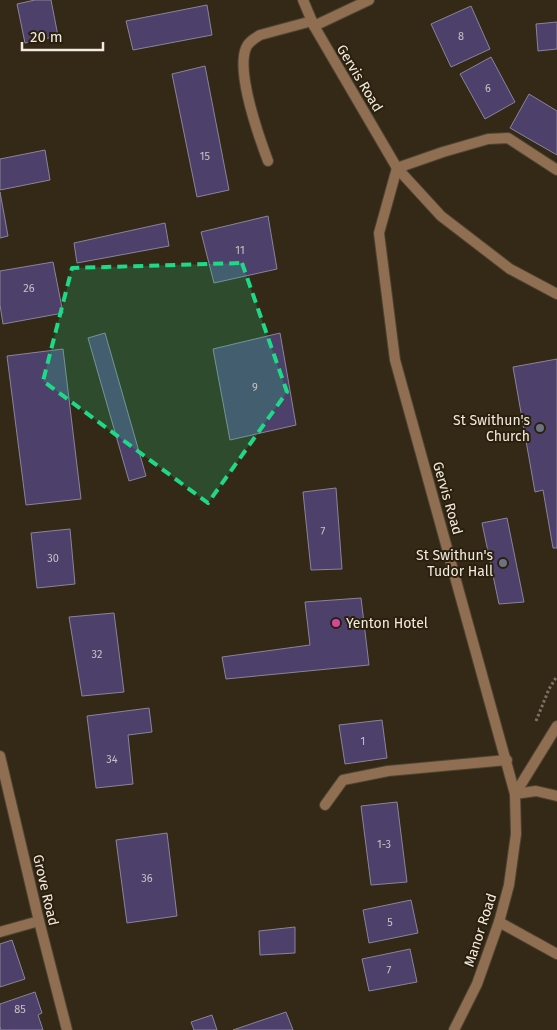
<svg xmlns="http://www.w3.org/2000/svg" width="557" height="1030" font-family="'Fira Sans',sans-serif">
	<style>
		.building { fill: #4d406a; stroke: #89849a }
		.lines { fill: none; stroke-linecap: round; stroke-linejoin: round }
		.service-casing { stroke: #4f4433; stroke-width: 12 }
		.minor-casing { stroke: #4f4433; stroke-width: 12 }
		.path { stroke: #7a7161; stroke-width: 3; stroke-dasharray: 2.5 2.5; stroke-linecap: butt }
		.service { stroke: #8f6e52; stroke-width: 10 }
		.minor { stroke: #8f6e52; stroke-width: 10 }
		.marked { fill: #1dd988; fill-opacity: 0.2; stroke: #1dd988; stroke-width: 4; stroke-dasharray: 10 6; stroke-linejoin: round }
		.worship-dot { fill: #6b7280; stroke: #2a200d; stroke-width: 2 }
		.hotel-dot { fill: #d1479c; stroke: #2a200d; stroke-width: 2 }
		.labels { text-anchor: middle; stroke-width: 4; stroke-linejoin: round; paint-order: stroke }
		.number-label { font-size: 11px; fill: #c9c0c2 }
		.street-label { font-size: 14px; fill: #f2ebdf; stroke: #2a200d }
		.poi-label { font-size: 14px; fill: #f2ebdf; stroke: #2a200d; text-anchor: end }
	</style>
	<rect width="100%" height="100%" fill="#342917"/>
	<g class="building">
		<path d="M 35,0 L 51,0 L 58,36 L 25,43 L 17,4 Z"/>
		<path d="M 207,5 L 212,35 L 133,50 L 126,21 Z"/>
		<path d="M 471,6 L 490,49 L 451,67 L 431,24 Z"/>
		<path d="M 557,22 L 557,49 L 538,51 L 536,24 Z"/>
		<path d="M 491,57 L 515,102 L 485,119 L 460,74 Z"/>
		<path d="M 205,66 L 229,190 L 197,197 L 172,74 Z"/>
		<path d="M 529,94 L 557,111 L 557,155 L 510,128 Z"/>
		<path d="M 45,150 L 50,180 L 0,190 L 0,159 Z"/>
		<path d="M 0,192 L 8,236 L 0,238 Z"/>
		<path d="M 268,216 L 277,269 L 214,283 L 201,232 Z"/>
		<path d="M 165,223 L 169,246 L 77,263 L 74,243 Z"/>
		<path d="M 53,262 L 63,313 L 3,324 L 0,305 L 0,271 Z"/>
		<path d="M 105,333 L 146,476 L 129,481 L 88,338 Z"/>
		<path d="M 280,333 L 296,425 L 230,440 L 213,349 Z"/>
		<path d="M 63,349 L 81,499 L 26,505 L 7,356 Z"/>
		<path d="M 557,359 L 557,548 L 553,548 L 543,490 L 535,492 L 513,367 Z"/>
		<path d="M 336,488 L 342,569 L 311,570 L 303,492 Z"/>
		<path d="M 507,518 L 524,602 L 499,604 L 482,523 Z"/>
		<path d="M 70,529 L 75,584 L 37,588 L 31,533 Z"/>
		<path d="M 361,598 L 369,665 L 226,679 L 222,657 L 310,645 L 305,602 Z"/>
		<path d="M 114,613 L 124,692 L 82,696 L 69,617 Z"/>
		<path d="M 149,708 L 152,732 L 128,735 L 133,784 L 96,788 L 87,716 Z"/>
		<path d="M 382,720 L 387,758 L 345,764 L 339,725 Z"/>
		<path d="M 397,802 L 407,882 L 371,885 L 361,806 Z"/>
		<path d="M 167,833 L 177,916 L 127,923 L 116,840 Z"/>
		<path d="M 411,900 L 418,933 L 369,943 L 363,910 Z"/>
		<path d="M 295,927 L 295,953 L 260,955 L 259,931 Z"/>
		<path d="M 12,940 L 25,979 L 0,987 L 0,944 Z"/>
		<path d="M 410,949 L 417,982 L 369,991 L 362,959 Z"/>
		<path d="M 35,992 L 42,1013 L 38,1015 L 43,1030 L 1,1030 L 0,1027 L 0,1004 Z"/>
		<path d="M 286,1012 L 293,1030 L 233,1030 Z"/>
		<path d="M 212,1015 L 217,1030 L 194,1030 L 191,1022 Z"/>
	</g>
	<g class="lines">
		<g class="service-casing">
			<g id="service">
				<path d="M 268,161 C 259,137 236,72 246,48 C 248,42 254,39 260,35 L 312,21"/>
				<path d="M 397,168 L 443,152 L 488,139 L 508,138 L 557,170"/>
				<path d="M 515,794 L 536,791 L 557,796"/>
				<path d="M 325,805 L 343,780 L 388,771 L 507,760"/>
				<path d="M 499,922 L 557,954"/>
				<path d="M 0,932 L 39,921"/>
			</g>
		</g>
		<g class="minor-casing">
			<g id="minor">
				<path d="M 303,0 L 314,26 L 397,168 L 441,216 L 510,269 L 557,294"/>
				<path d="M 314,26 L 369,0"/>
				<path d="M 397,168 L 379,233 L 395,360 L 515,794 L 516,834 L 509,885 L 499,922 L 477,984 L 454,1030"/>
				<path d="M 0,756 L 39,921 L 67,1030"/>
				<path d="M 515,794 L 557,726"/>
			</g>
		</g>
		<path class="path" d="M 536,721 L 549,689 L 557,676"/>
		<use href="#service" class="service"/>
		<use href="#minor" class="minor"/>
	</g>
	<path class="marked" d="M 242,263 L 287,392 L 208,503 L 43,381 L 72,268 Z"/>
	<g class="worship-dot">
		<circle cx="540" cy="428" r="5"/>
		<circle cx="503" cy="563" r="5"/>
	</g>
	<circle class="hotel-dot" cx="336" cy="623" r="5"/>
	<g class="labels">
		<g class="number-label">
			<text x="461" y="40">8</text>
			<text x="488" y="92">6</text>
			<text x="205" y="160">15</text>
			<text x="240" y="254">11</text>
			<text x="29" y="292">26</text>
			<text x="255" y="391">9</text>
			<text x="323" y="535">7</text>
			<text x="53" y="562">30</text>
			<text x="97" y="658">32</text>
			<text x="363" y="745">1</text>
			<text x="112" y="763">34</text>
			<text x="384" y="848">1-3</text>
			<text x="147" y="882">36</text>
			<text x="390" y="926">5</text>
			<text x="389" y="974">7</text>
			<text x="20" y="1013">85</text>
		</g>
		<g class="street-label">
			<text transform="translate(360 78) rotate(59)" y="5">Gervis Road</text>
			<text transform="translate(448 498) rotate(74)" y="5">Gervis Road</text>
			<text transform="translate(46 890) rotate(77)" y="5">Grove Road</text>
			<text transform="translate(480 930) rotate(-72)" y="5">Manor Road</text>
		</g>
		<g class="poi-label">
			<text x="530" y="425">St Swithun's<tspan x="530" dy="16">Church</tspan></text>
			<text x="493" y="560">St Swithun's<tspan x="493" dy="16">Tudor Hall</tspan></text>
			<text x="346" y="628" text-anchor="start">Yenton Hotel</text>
		</g>
	</g>
	<path d="M22 42v8h81v-8" fill="none" stroke="#f2ebdf" stroke-width="2.5"/>
	<text x="30" y="42" font-size="15" fill="#f2ebdf" stroke="#2a200d" stroke-width="4" paint-order="stroke">20 m</text>
</svg>
